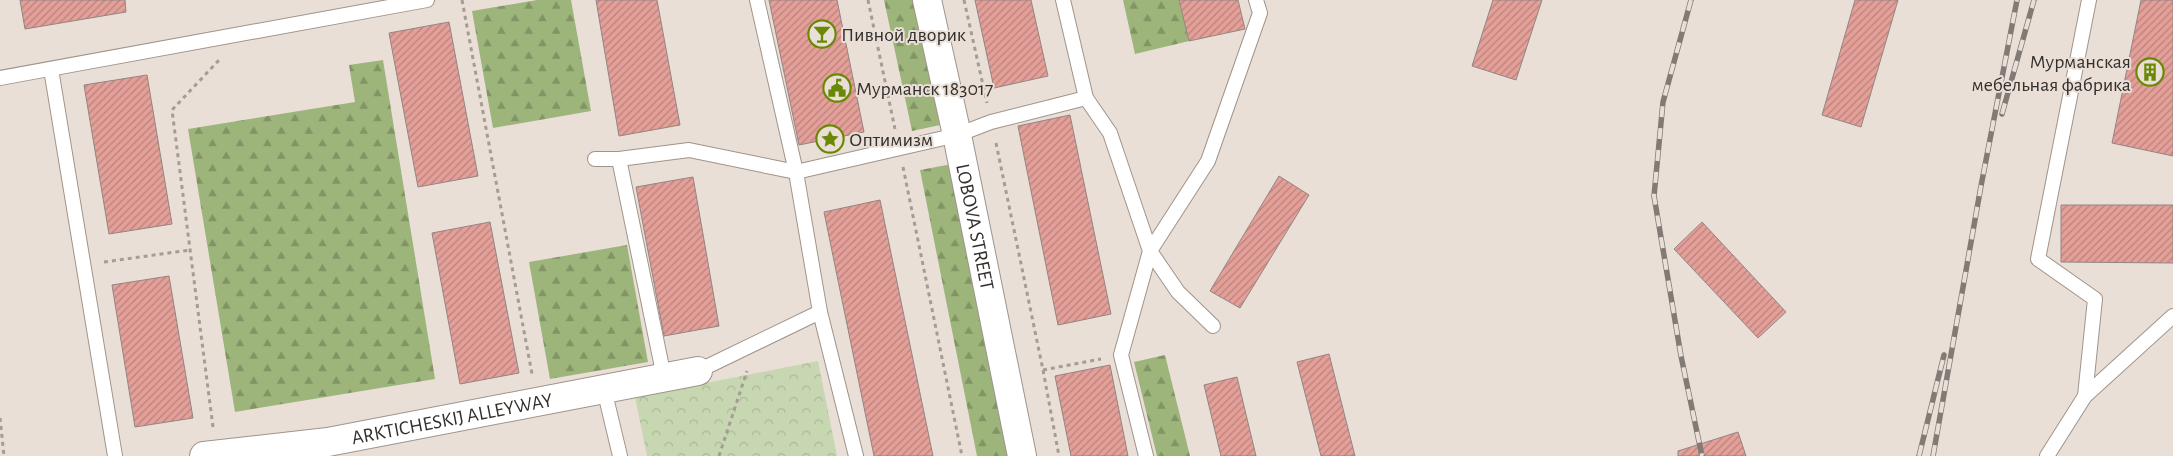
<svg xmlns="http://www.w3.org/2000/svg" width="2173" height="456" font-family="'Alegreya Sans',sans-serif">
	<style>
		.forest { fill: url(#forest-firs) }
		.park { fill: url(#park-crowns) }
		.building { fill: url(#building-hatch); stroke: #928583 }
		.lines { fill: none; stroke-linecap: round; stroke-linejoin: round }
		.lane-casing { stroke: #9e948c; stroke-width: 16 }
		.street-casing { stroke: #9e948c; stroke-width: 30 }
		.secondary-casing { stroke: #9e948c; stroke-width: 30 }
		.path { stroke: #a49c95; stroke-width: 3; stroke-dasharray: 4 4; stroke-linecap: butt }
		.lane { stroke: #fff; stroke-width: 14 }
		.street { stroke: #fff; stroke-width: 28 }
		.secondary { stroke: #fff; stroke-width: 28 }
		.rail-casing { stroke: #817a75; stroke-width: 5.5 }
		.rail { stroke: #eadfd7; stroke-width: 4; stroke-dasharray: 11; stroke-linecap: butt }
		.labels { text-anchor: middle; stroke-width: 4; stroke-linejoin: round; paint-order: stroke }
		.poi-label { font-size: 20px; fill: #332f2c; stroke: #eadfd7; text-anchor: start }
		.street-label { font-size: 20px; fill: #332f2c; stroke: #eadfd7 }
	</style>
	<defs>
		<pattern id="forest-firs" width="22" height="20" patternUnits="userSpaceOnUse" patternTransform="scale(1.25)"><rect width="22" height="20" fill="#9db57b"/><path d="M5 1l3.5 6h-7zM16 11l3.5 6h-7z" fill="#819465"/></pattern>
		<pattern id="park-crowns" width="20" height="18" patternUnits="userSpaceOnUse" patternTransform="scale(1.25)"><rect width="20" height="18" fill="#c7d7b1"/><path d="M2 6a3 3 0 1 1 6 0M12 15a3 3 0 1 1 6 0" fill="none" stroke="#abb998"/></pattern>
		<pattern id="building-hatch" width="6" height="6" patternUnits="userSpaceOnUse" patternTransform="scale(1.25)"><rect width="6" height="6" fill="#e49f98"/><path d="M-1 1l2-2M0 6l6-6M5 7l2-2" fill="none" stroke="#b9827c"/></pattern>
	</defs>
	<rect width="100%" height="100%" fill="#eadfd7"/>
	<g class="forest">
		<path d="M 537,0 L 571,0 L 591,111 L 493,128 L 472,11 Z"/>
		<path d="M 884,0 L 917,0 L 945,124 L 912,131 Z"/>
		<path d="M 1123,0 L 1179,0 L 1189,41 L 1135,54 Z"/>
		<path d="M 383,60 L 435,379 L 235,412 L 188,129 L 355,102 L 349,65 Z"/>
		<path d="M 952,164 L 1010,456 L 977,456 L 920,170 Z"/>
		<path d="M 627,245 L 648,362 L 550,379 L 529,262 Z"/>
		<path d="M 1165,355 L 1190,456 L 1157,456 L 1134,362 Z"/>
	</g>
	<path class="park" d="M 818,361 L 837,456 L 647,456 L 635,397 Z"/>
	<g class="building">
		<path d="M 20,0 L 125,0 L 126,12 L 25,29 Z"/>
		<path d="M 596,0 L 657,0 L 680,125 L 619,136 Z"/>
		<path d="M 769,0 L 837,0 L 864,132 L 799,145 Z"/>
		<path d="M 975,0 L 1031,0 L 1048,76 L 994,88 Z"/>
		<path d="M 1179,0 L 1238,0 L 1245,29 L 1189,41 Z"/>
		<path d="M 1493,0 L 1542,0 L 1516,80 L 1472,66 Z"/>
		<path d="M 1855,0 L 1898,0 L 1861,127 L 1822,115 Z"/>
		<path d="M 2141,0 L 2173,0 L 2173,156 L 2112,143 Z"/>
		<path d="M 449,22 L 478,176 L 418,187 L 389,33 Z"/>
		<path d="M 147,75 L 172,224 L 109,234 L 84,85 Z"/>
		<path d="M 1070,115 L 1111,314 L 1058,325 L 1018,126 Z"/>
		<path d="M 1279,176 L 1309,195 L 1240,308 L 1210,291 Z"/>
		<path d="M 693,177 L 719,326 L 664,336 L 636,187 Z"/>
		<path d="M 880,200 L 933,456 L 874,456 L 824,212 Z"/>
		<path d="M 2061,205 L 2173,205 L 2173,263 L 2061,262 Z"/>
		<path d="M 490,222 L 519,373 L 460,384 L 432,233 Z"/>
		<path d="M 1702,222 L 1786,312 L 1758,338 L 1674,249 Z"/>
		<path d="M 169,276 L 193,418 L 135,427 L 112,285 Z"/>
		<path d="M 1329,354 L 1355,456 L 1321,456 L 1297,362 Z"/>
		<path d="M 1110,365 L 1128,456 L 1071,456 L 1055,376 Z"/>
		<path d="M 1237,377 L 1256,456 L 1221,456 L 1204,385 Z"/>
		<path d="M 1738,432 L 1746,456 L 1678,456 L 1678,451 Z"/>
	</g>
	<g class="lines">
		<g class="lane-casing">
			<g id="lane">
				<path d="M 1063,0 L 1086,98 L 1110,133 L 1150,251 L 1121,355 L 1146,456"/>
				<path d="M 51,69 L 115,456"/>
				<path d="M 0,78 L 427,0"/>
				<path d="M 595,159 L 619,159 L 689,150 L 796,172 L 757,0"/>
				<path d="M 619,159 L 664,377"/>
				<path d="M 820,312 L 856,456"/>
				<path d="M 1213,326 L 1178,292 L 1150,251 L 1208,161 L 1260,13 L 1256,0"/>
				<path d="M 698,371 L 820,312 L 796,172 L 957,135 L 991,122 L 1086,98"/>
				<path d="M 604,389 L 620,456"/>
				<path d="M 2085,396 L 2095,299 L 2038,259 L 2089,0"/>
				<path d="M 2047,456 L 2085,396 L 2173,316"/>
			</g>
		</g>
		<g class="street-casing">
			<g id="street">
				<path id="s1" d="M 204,456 L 328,442 L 698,371"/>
			</g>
		</g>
		<g class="secondary-casing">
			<g id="secondary">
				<path id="s2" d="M 927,0 L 957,135 L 1022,456"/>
			</g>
		</g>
		<g class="path">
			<path d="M 462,0 L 532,374"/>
			<path d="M 868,0 L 895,129"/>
			<path d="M 964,0 L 987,103"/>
			<path d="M 996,143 L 1043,370 L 1059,456"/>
			<path d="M 903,167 L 962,456"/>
			<path d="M 104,262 L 190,250"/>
			<path d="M 1043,370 L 1101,359"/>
			<path d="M 0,418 L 4,456"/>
			<path d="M 213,427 L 172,110 L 220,59"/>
			<path d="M 719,456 L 747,371"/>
		</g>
		<use href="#lane" class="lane"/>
		<use href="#street" class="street"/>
		<use href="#secondary" class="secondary"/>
		<g class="rail-casing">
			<g id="rail">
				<path d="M 1691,0 L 1663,102 L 1654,196 L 1681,356 L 1702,456"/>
				<path d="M 2002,114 L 2034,0"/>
				<path d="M 1919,456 L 1944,355"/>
				<path d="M 1933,456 L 1981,186 L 2017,0"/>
			</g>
		</g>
		<use href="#rail" class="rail"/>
	</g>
	<defs>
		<g id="bar-ring" transform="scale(1.4375)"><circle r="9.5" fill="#eadfd7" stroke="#698803" stroke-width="1.5"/><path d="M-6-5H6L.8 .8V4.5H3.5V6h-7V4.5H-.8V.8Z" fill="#698803"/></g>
		<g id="building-ring" transform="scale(1.4375)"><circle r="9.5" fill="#eadfd7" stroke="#698803" stroke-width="1.5"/><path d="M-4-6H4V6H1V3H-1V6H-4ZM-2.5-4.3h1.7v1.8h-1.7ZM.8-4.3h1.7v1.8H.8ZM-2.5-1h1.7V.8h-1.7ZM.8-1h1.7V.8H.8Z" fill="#698803"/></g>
		<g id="civic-ring" transform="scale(1.4375)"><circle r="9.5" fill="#eadfd7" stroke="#698803" stroke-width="1.5"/><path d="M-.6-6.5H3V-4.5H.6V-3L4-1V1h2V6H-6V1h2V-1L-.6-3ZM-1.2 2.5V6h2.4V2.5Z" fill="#698803"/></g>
		<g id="sight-ring" transform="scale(1.4375)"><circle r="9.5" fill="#eadfd7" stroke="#698803" stroke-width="1.5"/><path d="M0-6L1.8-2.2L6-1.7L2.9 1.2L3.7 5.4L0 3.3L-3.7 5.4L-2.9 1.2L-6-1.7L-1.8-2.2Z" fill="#698803"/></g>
	</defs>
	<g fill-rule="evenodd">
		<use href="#bar-ring" x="822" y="34"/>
		<use href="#building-ring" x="2150" y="72"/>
		<use href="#civic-ring" x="837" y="88"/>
		<use href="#sight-ring" x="830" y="139"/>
	</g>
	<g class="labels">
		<g class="poi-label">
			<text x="841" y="41">Пивной дворик</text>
			<text x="2131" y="68" text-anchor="end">Мурманская<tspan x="2131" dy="23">мебельная фабрика</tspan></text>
			<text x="856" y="95">Мурманск 183017</text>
			<text x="849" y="146">Оптимизм</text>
		</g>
		<g class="street-label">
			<text dy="7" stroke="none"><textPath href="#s2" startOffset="232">LOBOVA STREET</textPath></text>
			<text dy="7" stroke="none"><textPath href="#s1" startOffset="251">ARKTICHESKIJ ALLEYWAY</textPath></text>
		</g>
	</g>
</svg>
